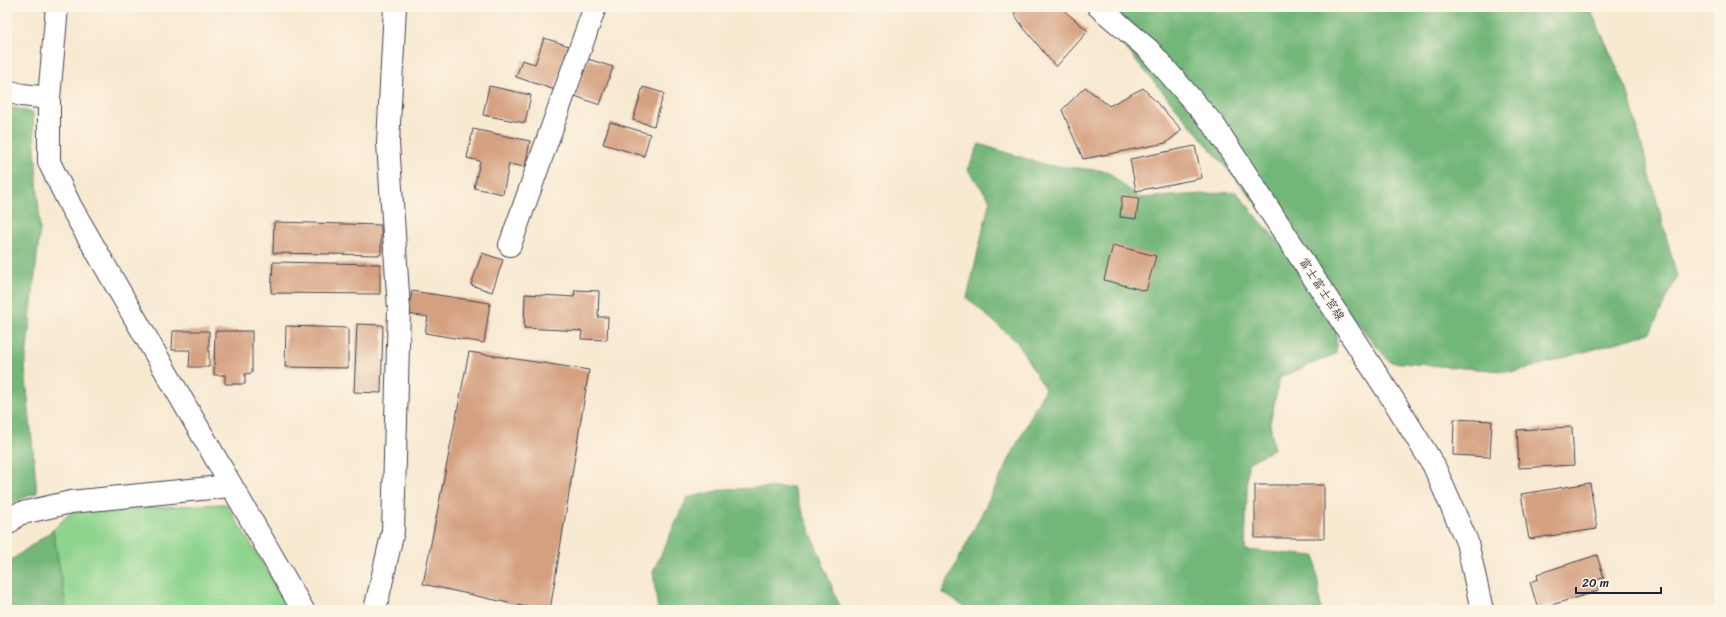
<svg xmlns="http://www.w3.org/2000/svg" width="1726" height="617" font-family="Sriracha,'Klee One',sans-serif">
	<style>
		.green { fill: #8ed48d; stroke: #587b64 }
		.forest { fill: #72b678; stroke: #4a6c5a }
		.building { fill: #d5a080 }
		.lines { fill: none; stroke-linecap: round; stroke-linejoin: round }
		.minor-casing { stroke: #424052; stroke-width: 24 }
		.secondary-casing { stroke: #424052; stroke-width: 24 }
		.minor { stroke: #fff; stroke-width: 22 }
		.secondary { stroke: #fff; stroke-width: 22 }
		.labels { text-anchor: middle; stroke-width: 3; stroke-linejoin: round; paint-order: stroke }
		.street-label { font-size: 12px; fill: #22223b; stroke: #fcf5e5 }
	</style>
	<rect width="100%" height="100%" fill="#fcf5e5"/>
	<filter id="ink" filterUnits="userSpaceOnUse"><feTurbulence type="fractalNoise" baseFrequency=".025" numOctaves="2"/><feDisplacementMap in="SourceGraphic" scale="8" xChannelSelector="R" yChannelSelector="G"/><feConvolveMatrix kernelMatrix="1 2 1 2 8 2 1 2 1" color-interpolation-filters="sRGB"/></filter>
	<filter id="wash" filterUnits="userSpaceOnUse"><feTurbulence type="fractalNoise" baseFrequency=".012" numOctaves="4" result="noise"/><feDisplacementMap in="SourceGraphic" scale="16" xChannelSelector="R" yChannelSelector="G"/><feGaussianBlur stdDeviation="0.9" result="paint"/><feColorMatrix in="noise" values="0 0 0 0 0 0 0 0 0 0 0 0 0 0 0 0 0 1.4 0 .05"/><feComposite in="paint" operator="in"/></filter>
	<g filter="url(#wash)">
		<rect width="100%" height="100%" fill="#f8e9d1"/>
		<path class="green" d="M 226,504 L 291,610 L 65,610 L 53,530 L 72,511 Z"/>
		<g class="forest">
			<path d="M 1091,7 L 1589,7 L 1627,89 L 1677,277 L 1650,333 L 1515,372 L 1390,362 Z"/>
			<path d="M 7,106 L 33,113 L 40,229 L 25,368 L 37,493 L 15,501 L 7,507 Z"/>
			<path d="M 979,144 L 1046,165 L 1107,171 L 1139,198 L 1236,192 L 1337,312 L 1336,354 L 1280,377 L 1270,423 L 1274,449 L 1248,463 L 1245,550 L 1315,556 L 1321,610 L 969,610 L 942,592 L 1045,389 L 1017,342 L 967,298 L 990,200 L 968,170 Z"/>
			<path d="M 793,487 L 841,610 L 658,610 L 653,572 L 687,498 L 725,489 Z"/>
			<path d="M 53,530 L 66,604 L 65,610 L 7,610 L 7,563 Z"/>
		</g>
		<g id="blocks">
			<g class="building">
				<path d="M 499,7 L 517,7 L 516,11 Z"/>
				<path d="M 1014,7 L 1060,7 L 1088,31 L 1056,67 L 1023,27 L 1015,15 Z"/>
				<path d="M 544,38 L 569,46 L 555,90 L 516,77 L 522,60 L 535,64 Z"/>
				<path d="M 588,59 L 613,67 L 600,105 L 575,96 Z"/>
				<path d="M 489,86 L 531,95 L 525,123 L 483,115 Z"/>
				<path d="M 643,87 L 664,93 L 654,126 L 633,120 Z"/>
				<path d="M 1085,87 L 1109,106 L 1143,88 L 1182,130 L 1166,143 L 1083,159 L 1062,110 Z"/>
				<path d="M 610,122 L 650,134 L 644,156 L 603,144 Z"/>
				<path d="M 473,129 L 530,141 L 525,167 L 509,164 L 503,194 L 474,188 L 480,161 L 467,158 Z"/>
				<path d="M 1195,146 L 1202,178 L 1136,191 L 1130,159 Z"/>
				<path d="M 1122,196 L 1139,198 L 1136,219 L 1120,217 Z"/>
				<path d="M 274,222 L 381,225 L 381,255 L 273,253 Z"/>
				<path d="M 1113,245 L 1156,256 L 1146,291 L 1104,280 Z"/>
				<path d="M 482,253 L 503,260 L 492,292 L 471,285 Z"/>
				<path d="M 273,262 L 380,264 L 380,294 L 271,293 Z"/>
				<path d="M 575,290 L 599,291 L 598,317 L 608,317 L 607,340 L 581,339 L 582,331 L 524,328 L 525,294 L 574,297 Z"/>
				<path d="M 412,291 L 490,303 L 484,343 L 425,333 L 428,317 L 408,314 Z"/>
				<path d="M 357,324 L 383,325 L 381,393 L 354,392 Z"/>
				<path d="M 286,326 L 348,328 L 348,368 L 285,367 Z"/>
				<path d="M 173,331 L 209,331 L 209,367 L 189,367 L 190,350 L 172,350 Z"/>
				<path d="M 215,331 L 252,331 L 252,373 L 245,374 L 245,384 L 225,384 L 225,375 L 214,375 Z"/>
				<path d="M 469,352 L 589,370 L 550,610 L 540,610 L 423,584 Z"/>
				<path d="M 1454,419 L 1492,421 L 1490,457 L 1453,455 Z"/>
				<path d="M 1572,427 L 1574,465 L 1519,468 L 1517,430 Z"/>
				<path d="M 1590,483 L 1597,529 L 1529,539 L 1521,494 Z"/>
				<rect x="1255" y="485" width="69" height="53"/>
				<path d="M 1597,555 L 1604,578 L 1595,580 L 1598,591 L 1538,609 L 1530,582 L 1538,579 L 1537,574 Z"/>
			</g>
		</g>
	</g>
	<g filter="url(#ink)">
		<use href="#blocks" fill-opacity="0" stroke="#424052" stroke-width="1"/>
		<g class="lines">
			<g class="minor-casing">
				<g id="minor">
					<path d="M 57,7 L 49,98 L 49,162 L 71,207 L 303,610"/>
					<path d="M 7,91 L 22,95 L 49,98"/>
					<path d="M 510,245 L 595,7"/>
					<path d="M 7,524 L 18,514 L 71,502 L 230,486"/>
					<path d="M 375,610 L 393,531 L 399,309 L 388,143 L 395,7"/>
				</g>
			</g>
			<g class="secondary-casing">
				<path id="secondary" d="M 1099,7 L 1148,49 L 1214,125 L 1394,401 L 1434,466 L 1467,542 L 1482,610"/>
			</g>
			<use href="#minor" class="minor"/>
			<use href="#secondary" class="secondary"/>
		</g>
	</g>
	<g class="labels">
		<g class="street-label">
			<text transform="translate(1322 289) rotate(57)" y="4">富士富士宮線</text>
		</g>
	</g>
	<rect width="1726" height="617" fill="none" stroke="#fcf5e5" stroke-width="24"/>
	<path d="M1576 587v6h85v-6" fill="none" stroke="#22223b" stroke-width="2"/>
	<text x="1582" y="587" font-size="12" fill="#22223b" stroke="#fcf5e5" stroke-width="3" paint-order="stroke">20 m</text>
</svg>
